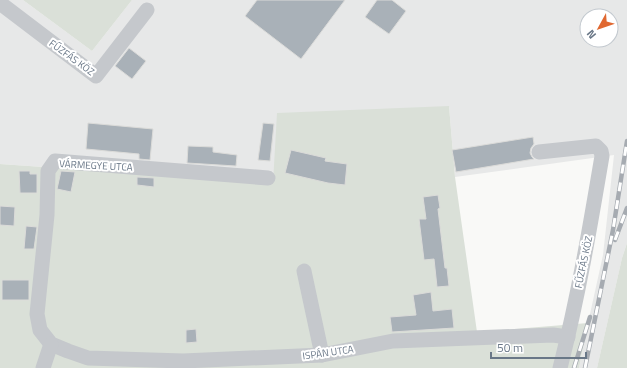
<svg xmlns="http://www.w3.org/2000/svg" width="627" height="368" font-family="'Titillium Web',sans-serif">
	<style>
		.built { fill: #e7e8e8; fill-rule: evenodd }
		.green { fill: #dae0d8 }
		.building { fill: #a9b1b8; stroke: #dbdbd9 }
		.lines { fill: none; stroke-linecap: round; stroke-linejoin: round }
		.minor { stroke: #c5c8cc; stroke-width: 15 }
		.rail-casing { stroke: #a6abb1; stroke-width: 4.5 }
		.rail { stroke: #fff; stroke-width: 3; stroke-dasharray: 9; stroke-linecap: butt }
		.labels { text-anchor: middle; stroke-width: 4; stroke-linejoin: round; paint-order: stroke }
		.street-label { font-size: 10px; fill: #697787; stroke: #fff }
	</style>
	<rect width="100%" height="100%" fill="#f9f9f7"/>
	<path class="built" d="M 0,0 L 23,0 L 92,51 L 132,0 L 627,0 L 627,243 L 622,258 L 597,368 L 579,368 L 588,323 L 603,255 L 614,155 L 455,177 L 449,106 L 273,183 L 0,164 ZM 587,16 L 611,16 L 611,40 L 587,40 Z"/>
	<g class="green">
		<path d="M 23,0 L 132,0 L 92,51 Z"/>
		<path d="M 449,106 L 455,177 L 477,332 L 588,323 L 579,368 L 0,368 L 0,164 L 273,183 L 277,113 Z"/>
		<path d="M 627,243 L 627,368 L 597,368 L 622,258 Z"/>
	</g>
	<g class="building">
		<path d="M 257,0 L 345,0 L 301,59 L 245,16 Z"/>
		<path d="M 377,0 L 392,0 L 406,11 L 389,34 L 365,17 Z"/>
		<path d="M 129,48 L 146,61 L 132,79 L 115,66 Z"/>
		<path d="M 88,123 L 153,129 L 150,160 L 139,159 L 139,154 L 86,149 Z"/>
		<path d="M 263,123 L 274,124 L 270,161 L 258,160 Z"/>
		<path d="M 533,137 L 534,144 L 531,148 L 530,153 L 532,157 L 534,159 L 456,172 L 452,150 Z"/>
		<path d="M 188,146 L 213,147 L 213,152 L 237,155 L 236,166 L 187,163 Z"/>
		<path d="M 291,150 L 326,158 L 325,161 L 347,164 L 345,185 L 328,183 L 285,173 Z"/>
		<path d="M 19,171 L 30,171 L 30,174 L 37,174 L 37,193 L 20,193 Z"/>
		<path d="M 61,171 L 75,172 L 71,192 L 57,189 Z"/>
		<path d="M 137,177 L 154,178 L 154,187 L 137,185 Z"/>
		<path d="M 438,195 L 440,208 L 438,209 L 445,268 L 447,268 L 449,286 L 437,287 L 434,259 L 424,260 L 419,219 L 426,219 L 423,197 Z"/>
		<path d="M 0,206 L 15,207 L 14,226 L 0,225 Z"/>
		<path d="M 26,226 L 37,227 L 34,249 L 24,249 Z"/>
		<rect x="2" y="280" width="27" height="20"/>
		<path d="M 431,292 L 433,311 L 452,309 L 454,328 L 392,332 L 390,317 L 416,315 L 413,295 Z"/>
		<path d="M 196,329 L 197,342 L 186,343 L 186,330 Z"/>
	</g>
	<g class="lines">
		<g class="minor">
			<path d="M 0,3 L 96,76 L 147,10"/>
			<path d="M 539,152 L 596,146 L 601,151 L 602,156 C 590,227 578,298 560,368"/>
			<path d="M 268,178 L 55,161 L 48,171 L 47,215 L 37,314 L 40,330 L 51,344 L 68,351 L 88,358 L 183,361 L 322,355 L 393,341 L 553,335 L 568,337"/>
			<path d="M 304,271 L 322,355"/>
			<path d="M 43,368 L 51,344"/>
		</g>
		<g class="rail-casing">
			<g id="rail">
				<path d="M 615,240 L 627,208"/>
				<path d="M 574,368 L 590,317"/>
				<path d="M 585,368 L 613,230 L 627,141"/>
			</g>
		</g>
		<use href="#rail" class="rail"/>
	</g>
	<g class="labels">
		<g class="street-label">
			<text transform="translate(72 57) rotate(36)" y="4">FŰZFÁS KÖZ</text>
			<text transform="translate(96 165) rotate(3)" y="4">VÁRMEGYE UTCA</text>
			<text transform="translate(583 262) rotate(-78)" y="4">FŰZFÁS KÖZ</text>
			<text transform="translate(328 352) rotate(-8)" y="4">ISPÁN UTCA</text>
		</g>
	</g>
	<g transform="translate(599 28) rotate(230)"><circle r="19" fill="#ffffff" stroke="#c3c9cf"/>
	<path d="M0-3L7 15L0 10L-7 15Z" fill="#e06831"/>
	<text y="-6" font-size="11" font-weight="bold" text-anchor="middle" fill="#697787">N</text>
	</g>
	<path d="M491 352v6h95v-6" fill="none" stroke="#697787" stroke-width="2"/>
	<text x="497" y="352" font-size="12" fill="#697787" stroke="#ffffff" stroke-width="3" paint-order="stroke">50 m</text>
</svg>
